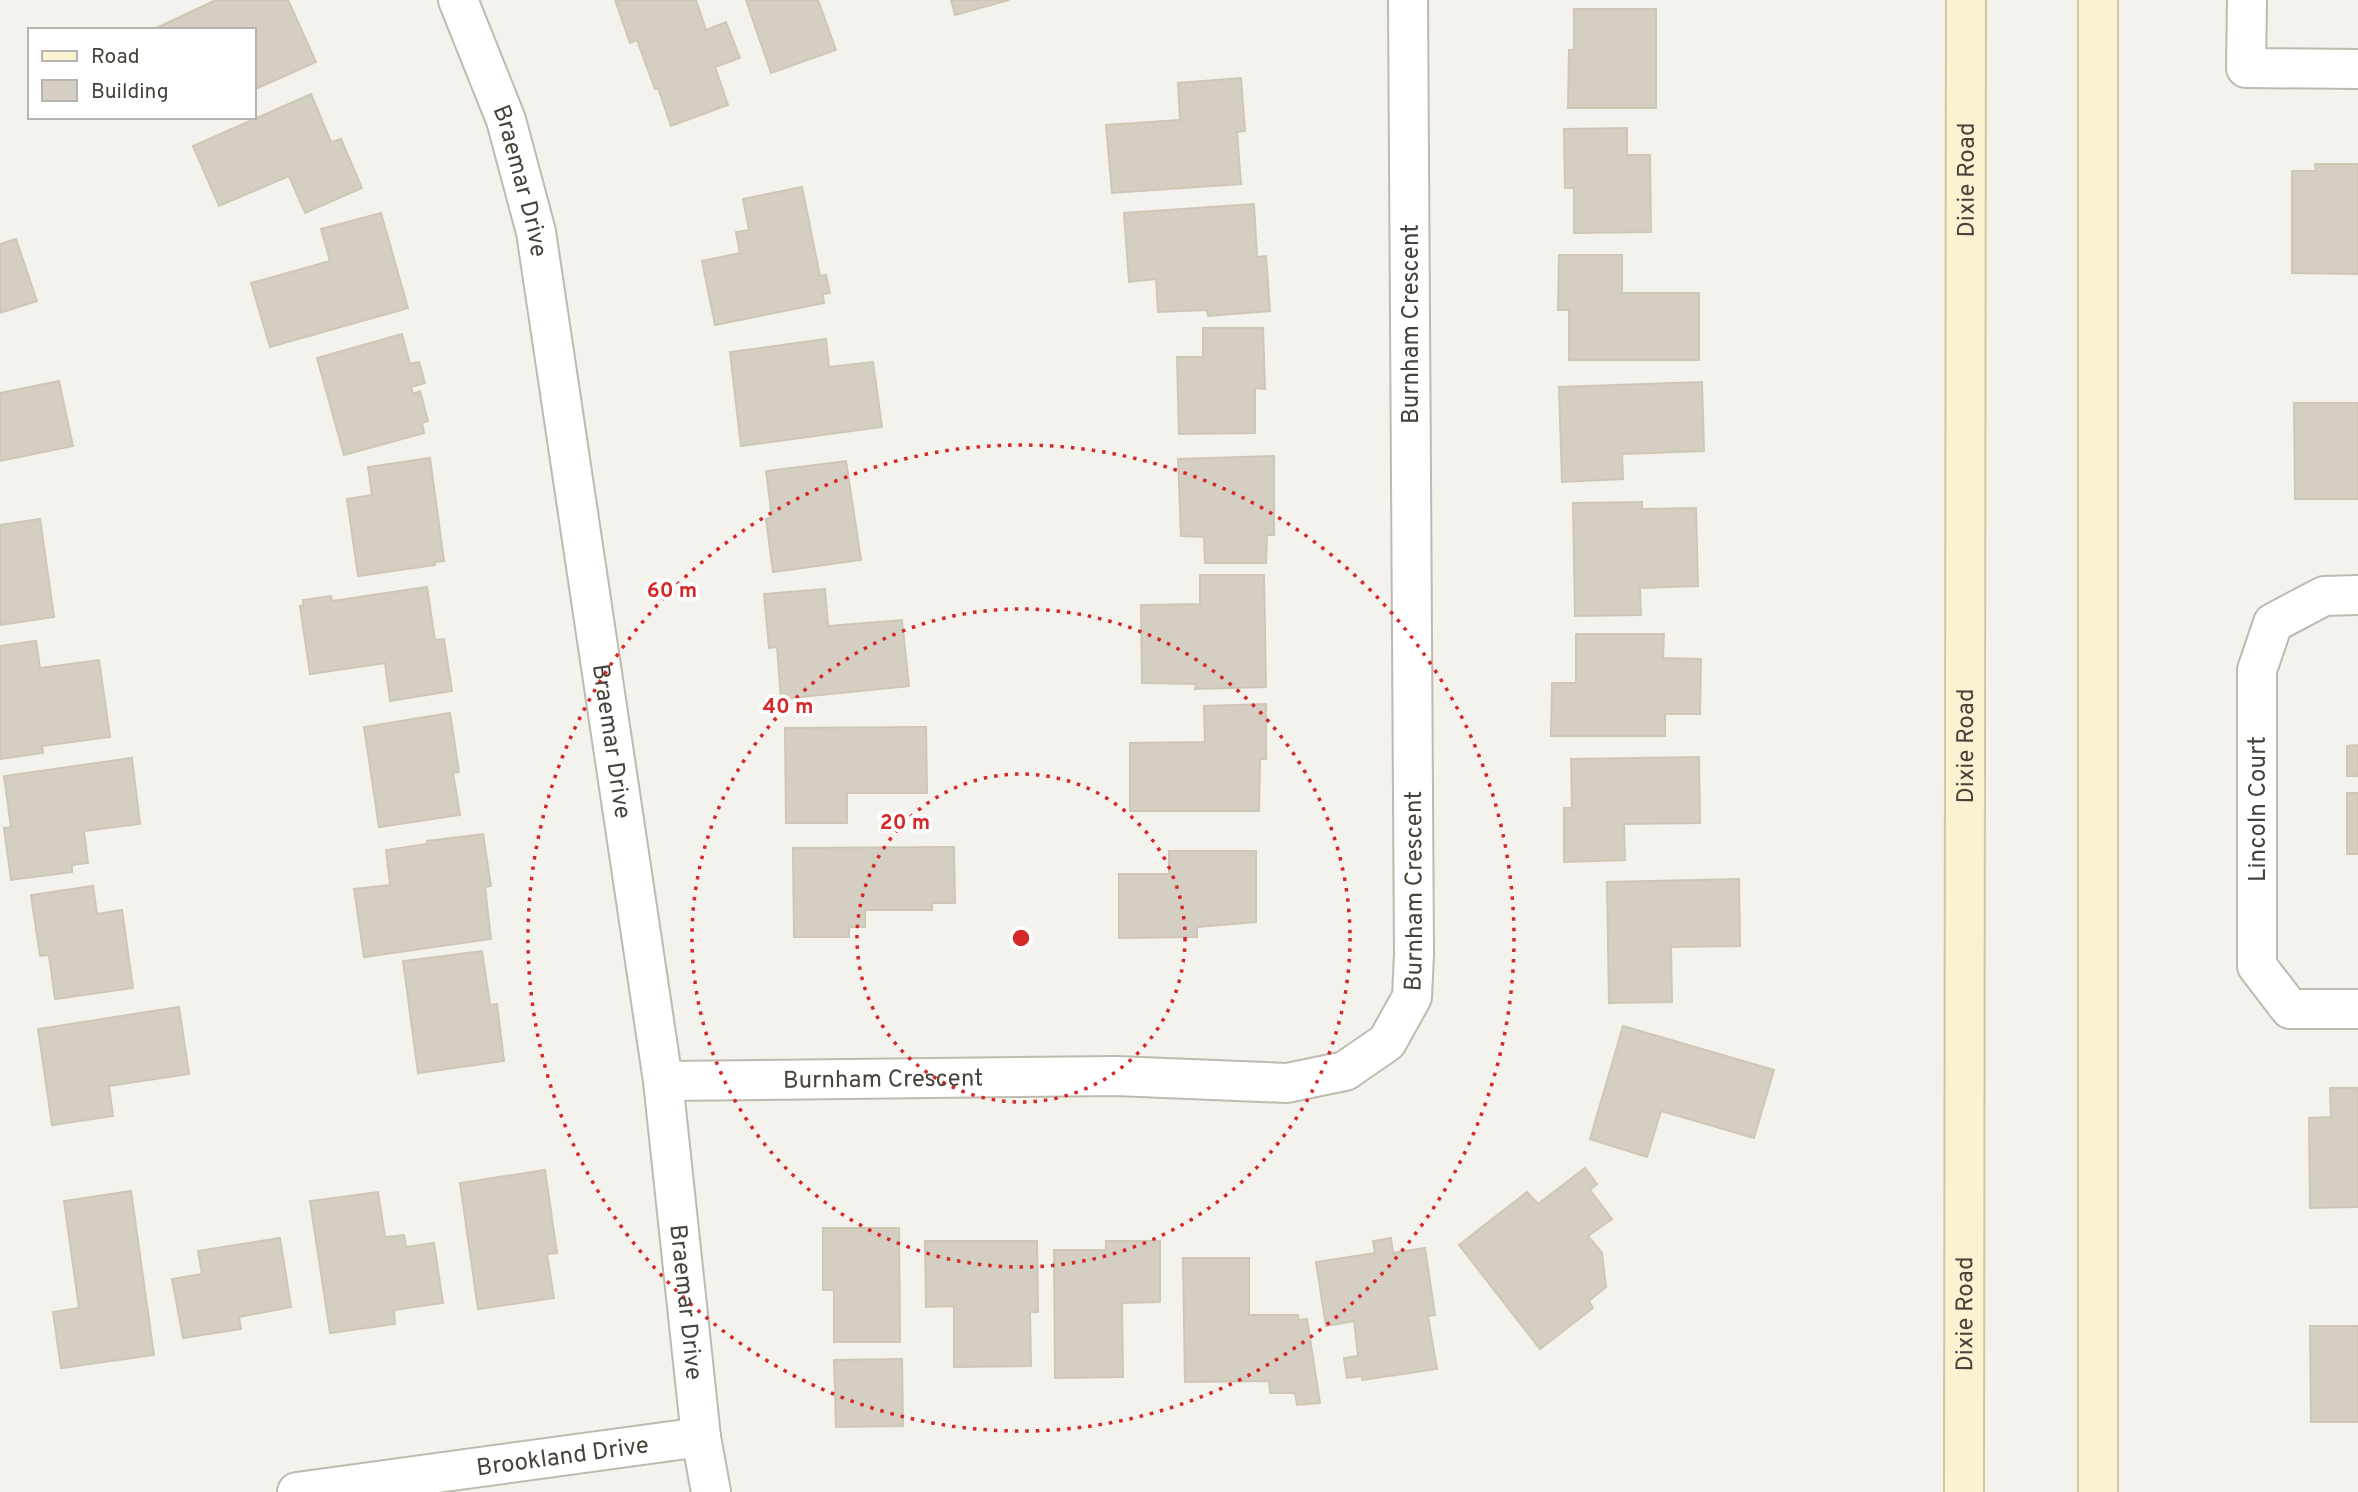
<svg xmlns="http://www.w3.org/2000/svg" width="2358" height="1492" font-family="Overpass,sans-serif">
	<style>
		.building { fill: #d5cec2; stroke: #cfc7b6; stroke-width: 2 }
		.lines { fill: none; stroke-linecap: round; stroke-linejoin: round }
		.minor-casing { stroke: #bfbaaf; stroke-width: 42 }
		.secondary-casing { stroke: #d0c69f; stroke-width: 42 }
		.minor { stroke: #fff; stroke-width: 38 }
		.secondary { stroke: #faf2d0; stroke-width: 38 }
		.ring { fill: none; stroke: #d62828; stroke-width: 3.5; stroke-dasharray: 3.5 7 }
		.labels { text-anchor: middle; stroke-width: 7; stroke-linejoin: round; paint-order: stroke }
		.street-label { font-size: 24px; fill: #48433a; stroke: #fff }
		.centre { fill: #d62828; stroke: #fff; stroke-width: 3.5 }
		.ring-label { font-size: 21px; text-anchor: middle; font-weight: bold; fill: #d62828; stroke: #fff; stroke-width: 7; stroke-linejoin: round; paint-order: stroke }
	</style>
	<rect width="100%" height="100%" fill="#f4f2ec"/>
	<g class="building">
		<path d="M 216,0 L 288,0 L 316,62 L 258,88 L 254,78 L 254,30 L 152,30 Z"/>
		<path d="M 615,0 L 696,0 L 706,30 L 726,22 L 740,58 L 715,67 L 728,105 L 671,126 L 658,88 L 655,89 L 637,40 L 630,43 Z"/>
		<path d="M 746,0 L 818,0 L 836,50 L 771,73 Z"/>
		<path d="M 951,0 L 1009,0 L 955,15 Z"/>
		<path d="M 1574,9 L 1656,9 L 1656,108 L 1568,108 L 1569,50 L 1574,50 Z"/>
		<path d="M 1241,78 L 1245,131 L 1237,132 L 1241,184 L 1112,193 L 1106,125 L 1180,120 L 1178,83 Z"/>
		<path d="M 311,94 L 331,142 L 341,139 L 362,188 L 305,213 L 289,176 L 219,206 L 193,146 Z"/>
		<path d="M 1627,128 L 1627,155 L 1650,155 L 1651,232 L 1574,233 L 1574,188 L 1565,188 L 1564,129 Z"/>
		<path d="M 2315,164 L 2358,164 L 2358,274 L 2292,273 L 2292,171 L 2316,171 Z"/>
		<path d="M 802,187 L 820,276 L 826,275 L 830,293 L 823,294 L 824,303 L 715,325 L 702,261 L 740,253 L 736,232 L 749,230 L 743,199 Z"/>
		<path d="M 1254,204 L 1257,257 L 1266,256 L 1270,311 L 1208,316 L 1207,310 L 1158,312 L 1156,279 L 1129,282 L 1124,213 Z"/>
		<path d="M 381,213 L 408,308 L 270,347 L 251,283 L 330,261 L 321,229 Z"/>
		<path d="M 16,239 L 37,301 L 0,313 L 0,244 Z"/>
		<path d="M 1559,255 L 1622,255 L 1622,293 L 1699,293 L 1699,360 L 1569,360 L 1569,310 L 1558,310 Z"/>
		<path d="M 1203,328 L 1263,328 L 1265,389 L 1255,388 L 1255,433 L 1179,434 L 1177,357 L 1203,357 Z"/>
		<path d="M 402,334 L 410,364 L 419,362 L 425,383 L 411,387 L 413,394 L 420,391 L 428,421 L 422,423 L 424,433 L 344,455 L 317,358 Z"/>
		<path d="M 826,339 L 829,367 L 873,362 L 882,427 L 741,446 L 730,352 Z"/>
		<path d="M 59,381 L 73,446 L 0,461 L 0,393 Z"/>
		<path d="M 1702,382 L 1704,451 L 1622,454 L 1623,479 L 1562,482 L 1559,387 Z"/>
		<path d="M 2294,403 L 2358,403 L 2358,499 L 2295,499 Z"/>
		<path d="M 1274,456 L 1274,535 L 1267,535 L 1266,563 L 1205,563 L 1204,537 L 1181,536 L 1178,459 Z"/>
		<path d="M 430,458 L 444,561 L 435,562 L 435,565 L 358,576 L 347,499 L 372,495 L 368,467 Z"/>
		<path d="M 846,461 L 861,560 L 773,572 L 766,519 L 772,517 L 766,471 Z"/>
		<path d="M 1642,502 L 1642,509 L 1696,508 L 1698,586 L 1640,588 L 1641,615 L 1575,616 L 1573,503 Z"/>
		<path d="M 40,519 L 54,617 L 0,625 L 0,525 Z"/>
		<path d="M 1200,575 L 1264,575 L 1266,687 L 1195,689 L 1196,684 L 1142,683 L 1141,605 L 1200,604 Z"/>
		<path d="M 427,587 L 435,640 L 444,639 L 452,691 L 390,701 L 385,663 L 310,674 L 300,606 L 303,605 L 303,600 L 331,596 L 332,601 Z"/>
		<path d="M 825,589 L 828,626 L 902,620 L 909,686 L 781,699 L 777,647 L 769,648 L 764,594 Z"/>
		<path d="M 1576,634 L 1664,634 L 1663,658 L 1701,659 L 1700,714 L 1665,714 L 1665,736 L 1551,736 L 1552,683 L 1576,683 Z"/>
		<path d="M 36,641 L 40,668 L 99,660 L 110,737 L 42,746 L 43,753 L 0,759 L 0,646 Z"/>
		<path d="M 1266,704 L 1266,759 L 1260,759 L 1259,811 L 1130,811 L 1130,743 L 1205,742 L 1204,706 Z"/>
		<path d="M 450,713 L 459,772 L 453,773 L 460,815 L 379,827 L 364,727 Z"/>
		<path d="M 926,727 L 927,793 L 847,793 L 847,823 L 786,823 L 785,728 Z"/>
		<path d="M 2358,745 L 2358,776 L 2347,776 L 2347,746 Z"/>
		<path d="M 1699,757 L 1700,823 L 1624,824 L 1625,860 L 1564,862 L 1564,808 L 1572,808 L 1571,759 Z"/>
		<path d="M 132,758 L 140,824 L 84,831 L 88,863 L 72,865 L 72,872 L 11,880 L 4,828 L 11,827 L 4,776 Z"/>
		<rect x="2347" y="793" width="11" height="61"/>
		<path d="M 483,834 L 491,886 L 485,887 L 491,939 L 364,957 L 354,889 L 390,885 L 386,850 L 427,844 L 427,841 Z"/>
		<path d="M 954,847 L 955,903 L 932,903 L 932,910 L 865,910 L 865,927 L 849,927 L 849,937 L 794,937 L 793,848 Z"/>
		<path d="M 1169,851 L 1256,851 L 1256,922 L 1197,927 L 1197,937 L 1119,938 L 1119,874 L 1169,874 Z"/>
		<path d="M 1739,879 L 1740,946 L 1671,947 L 1672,1002 L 1609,1003 L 1607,882 Z"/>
		<path d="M 93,886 L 97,914 L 122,910 L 133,988 L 55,999 L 49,955 L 40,956 L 31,895 Z"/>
		<path d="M 482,951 L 490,1005 L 497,1004 L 504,1061 L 418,1073 L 403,961 Z"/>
		<path d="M 179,1007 L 189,1074 L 109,1086 L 113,1116 L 52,1125 L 38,1029 Z"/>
		<path d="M 1623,1026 L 1774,1070 L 1754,1138 L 1661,1111 L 1647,1157 L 1590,1139 Z"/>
		<path d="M 2330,1088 L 2358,1088 L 2358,1207 L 2310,1208 L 2309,1118 L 2331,1117 Z"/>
		<path d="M 1585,1168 L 1597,1184 L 1590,1190 L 1612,1219 L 1588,1236 L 1602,1253 L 1606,1287 L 1589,1301 L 1593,1308 L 1540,1349 L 1459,1245 L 1527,1192 L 1538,1204 Z"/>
		<path d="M 545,1170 L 557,1253 L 547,1254 L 554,1298 L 478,1309 L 460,1183 Z"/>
		<path d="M 131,1191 L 154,1355 L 61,1368 L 53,1312 L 79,1308 L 64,1201 Z"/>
		<path d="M 378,1192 L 385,1237 L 404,1235 L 406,1247 L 434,1243 L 443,1303 L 394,1310 L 395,1324 L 330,1333 L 310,1201 Z"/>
		<path d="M 823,1228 L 899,1228 L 900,1342 L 834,1342 L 834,1290 L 823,1290 Z"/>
		<path d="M 280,1238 L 291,1307 L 239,1317 L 241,1329 L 183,1338 L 172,1279 L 202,1274 L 198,1251 Z"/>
		<path d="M 1391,1238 L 1393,1253 L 1425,1248 L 1435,1315 L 1428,1316 L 1437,1369 L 1362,1380 L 1362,1376 L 1347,1378 L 1344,1358 L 1358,1356 L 1354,1321 L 1326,1326 L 1316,1262 L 1375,1253 L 1373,1241 Z"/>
		<path d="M 925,1241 L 1037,1241 L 1038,1312 L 1030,1312 L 1031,1366 L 954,1367 L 954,1306 L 926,1307 Z"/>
		<path d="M 1106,1241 L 1160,1241 L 1160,1302 L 1122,1303 L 1123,1377 L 1055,1378 L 1054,1250 L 1106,1250 Z"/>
		<path d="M 1183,1258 L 1249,1258 L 1249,1315 L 1298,1315 L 1299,1320 L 1307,1319 L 1320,1403 L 1297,1405 L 1295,1393 L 1270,1393 L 1269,1381 L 1185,1382 Z"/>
		<path d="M 2310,1326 L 2358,1326 L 2358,1422 L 2311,1422 Z"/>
		<path d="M 902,1359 L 903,1426 L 836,1427 L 834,1360 Z"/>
	</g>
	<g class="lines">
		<g class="minor-casing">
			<g id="minor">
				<path id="s1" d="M 458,0 L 506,120 L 536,232 L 663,1081 L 701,1437 L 711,1492"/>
				<path d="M 2247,0 L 2246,68 L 2358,69"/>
				<path d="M 2358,595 L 2324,596 L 2273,623 L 2257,670 L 2257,966 L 2290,1009 L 2358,1009"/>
				<path id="s2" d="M 663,1081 L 1116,1076 L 1287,1083 L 1345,1071 L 1387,1042 L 1412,997 L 1414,954 L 1408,0"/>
				<path id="s3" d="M 297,1492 L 701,1437"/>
			</g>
		</g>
		<g class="secondary-casing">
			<g id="secondary">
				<path d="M 2098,0 L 2098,1492"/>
				<path id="s4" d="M 1964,1492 L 1966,0"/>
			</g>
		</g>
		<use href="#minor" class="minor"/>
		<use href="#secondary" class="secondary"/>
	</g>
	<g class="ring">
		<circle cx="1021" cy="938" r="164"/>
		<circle cx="1021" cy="938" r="329"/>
		<circle cx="1021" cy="938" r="493"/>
	</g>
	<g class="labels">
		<g class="street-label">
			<text dy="8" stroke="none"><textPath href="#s4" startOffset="1312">Dixie Road</textPath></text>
			<text dy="8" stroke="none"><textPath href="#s1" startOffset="192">Braemar Drive</textPath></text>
			<text transform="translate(1410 324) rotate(-90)" y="8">Burnham Crescent</text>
			<text dy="8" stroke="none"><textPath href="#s1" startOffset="760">Braemar Drive</textPath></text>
			<text dy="8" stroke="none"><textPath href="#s4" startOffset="746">Dixie Road</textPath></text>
			<text transform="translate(2257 809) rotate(-90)" y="8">Lincoln Court</text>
			<text dy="8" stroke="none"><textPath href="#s2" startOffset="892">Burnham Crescent</textPath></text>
			<text dy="8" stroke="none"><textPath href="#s2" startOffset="220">Burnham Crescent</textPath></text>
			<text dy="8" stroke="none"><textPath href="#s1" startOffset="1326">Braemar Drive</textPath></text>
			<text dy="8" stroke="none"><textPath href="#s4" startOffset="178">Dixie Road</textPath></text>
			<text dy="8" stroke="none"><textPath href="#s3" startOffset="268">Brookland Drive</textPath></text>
		</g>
	</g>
	<circle cx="1021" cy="938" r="10" class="centre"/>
	<g class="ring-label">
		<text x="672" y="597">60 m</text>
		<text x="788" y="713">40 m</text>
		<text x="905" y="829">20 m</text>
	</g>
	<rect x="28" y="28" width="228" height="91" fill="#ffffff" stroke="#b6b4b0" stroke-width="2"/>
	<rect x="42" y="51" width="35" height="10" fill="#faf2d0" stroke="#b6b4b0" stroke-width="2"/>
	<text x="91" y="63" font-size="21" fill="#48433a">Road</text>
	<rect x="42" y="80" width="35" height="21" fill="#d5cec2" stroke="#b6b4b0" stroke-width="2"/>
	<text x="91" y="98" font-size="21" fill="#48433a">Building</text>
</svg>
